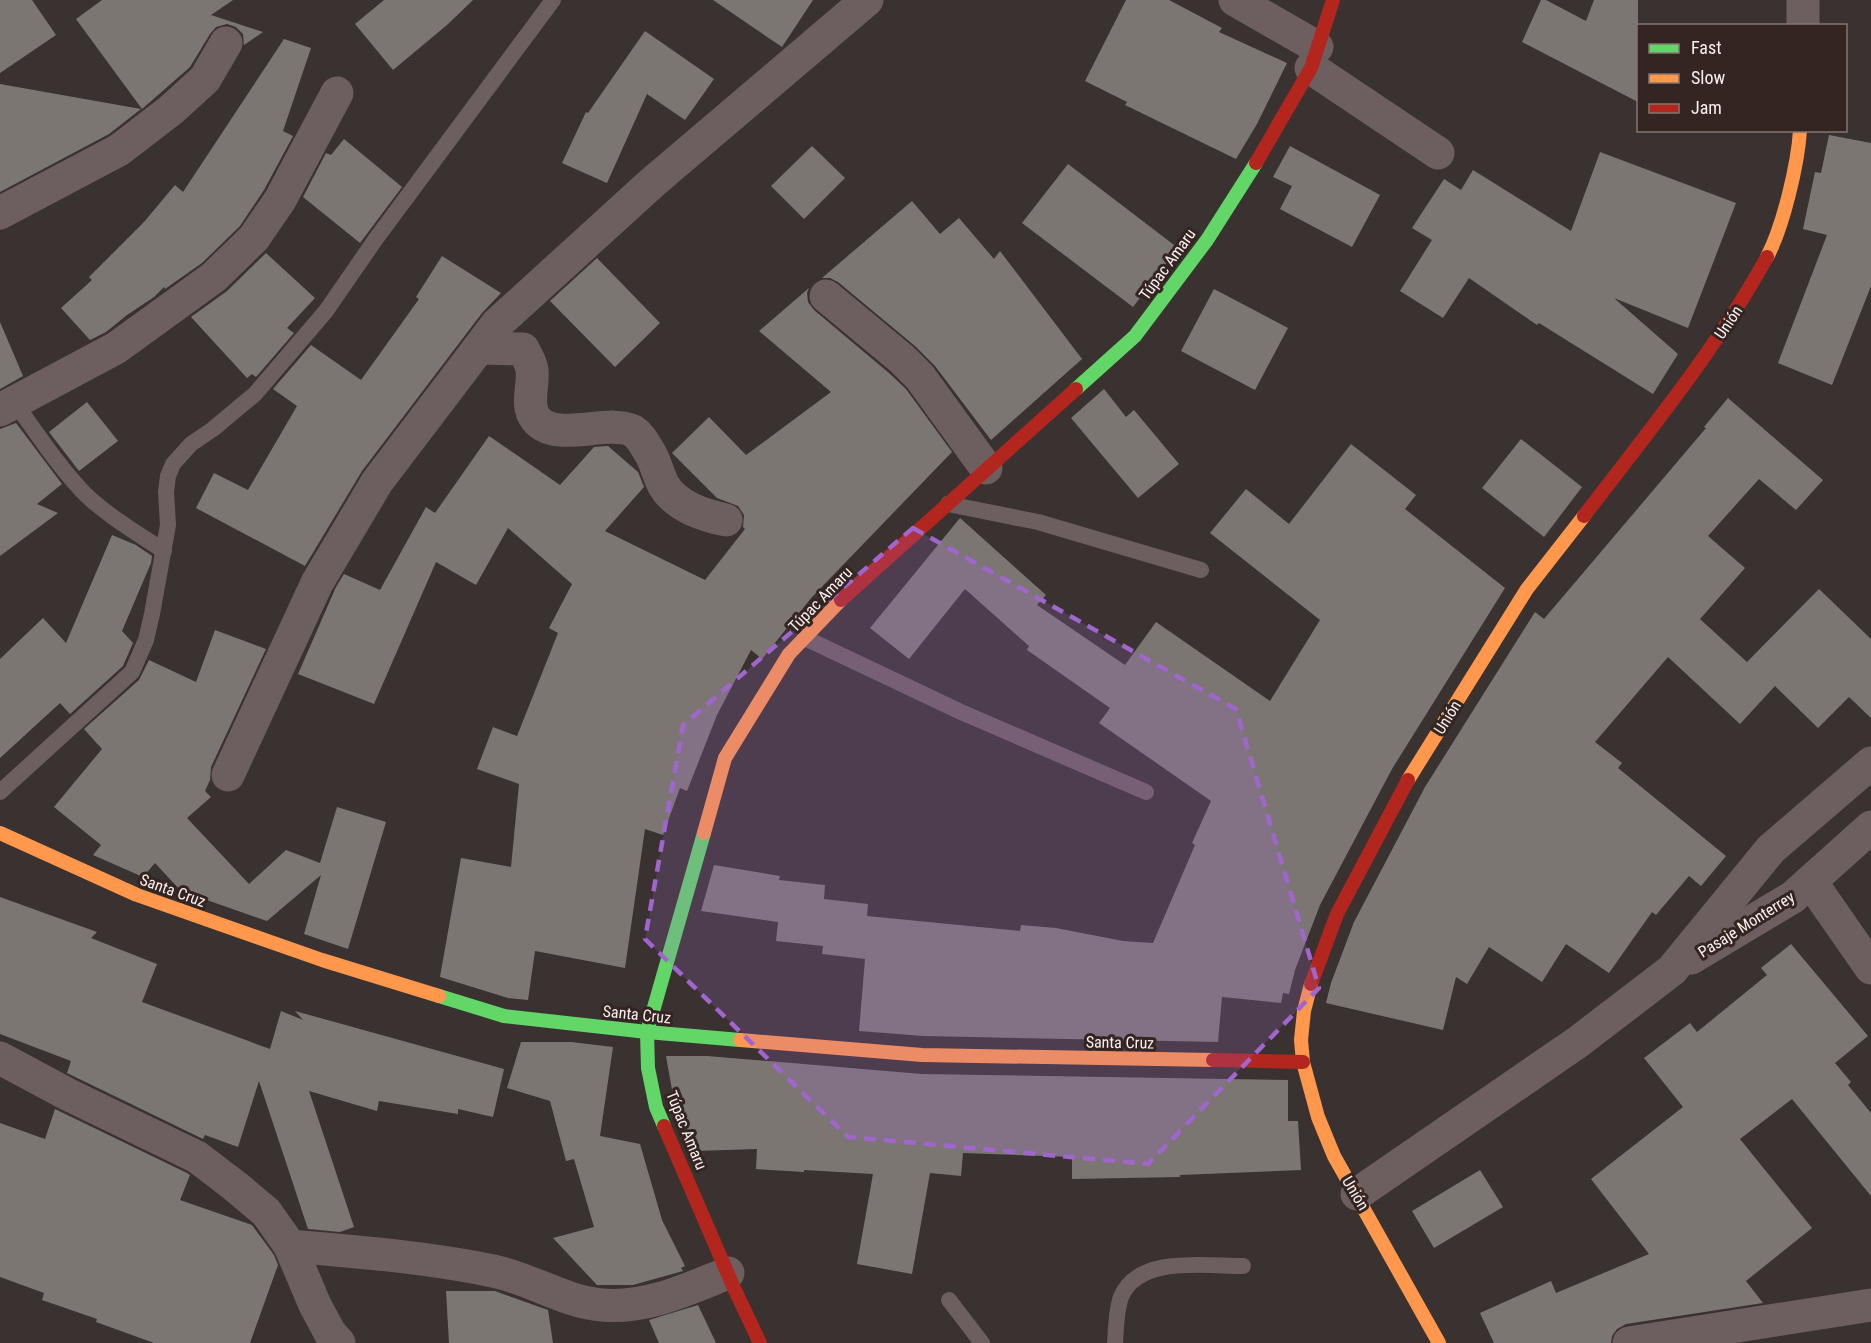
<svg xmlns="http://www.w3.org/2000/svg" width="1871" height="1343" font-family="'Roboto Condensed',sans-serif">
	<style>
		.building { fill: #7c7673 }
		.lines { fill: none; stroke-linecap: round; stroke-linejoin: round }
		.lane { stroke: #6d5e5f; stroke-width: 16 }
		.street { stroke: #6d5e5f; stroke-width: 33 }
		.fast { stroke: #63d668; stroke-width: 14 }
		.slow { stroke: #ff974d; stroke-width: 14 }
		.jam { stroke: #b3261e; stroke-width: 14 }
		.marked { fill: #a166cd; fill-opacity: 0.2; stroke: #a166cd; stroke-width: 4.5; stroke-dasharray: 12 8; stroke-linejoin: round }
		.labels { text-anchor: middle; stroke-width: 6; stroke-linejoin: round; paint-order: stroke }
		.street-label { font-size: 16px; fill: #f9efed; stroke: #342522 }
	</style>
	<rect width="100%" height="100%" fill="#3a3230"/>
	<g class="building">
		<path d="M 0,0 L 32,0 L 56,35 L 0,73 Z"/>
		<path d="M 102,0 L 233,0 L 211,15 L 263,32 L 244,45 L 243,34 L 236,27 L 227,24 L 216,27 L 210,34 L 190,67 L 142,109 L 76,19 Z"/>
		<path d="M 384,0 L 473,0 L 447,25 L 393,70 L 355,24 Z"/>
		<path d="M 713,0 L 813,0 L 782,47 Z"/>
		<path d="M 1126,0 L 1169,0 L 1222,28 L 1219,32 L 1287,63 L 1257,124 L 1236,159 L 1125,105 L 1127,102 L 1085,81 Z"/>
		<path d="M 1541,0 L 1546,0 L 1586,21 L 1594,0 L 1638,0 L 1638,102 L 1522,42 Z"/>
		<path d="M 645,31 L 714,79 L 685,120 L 647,94 L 607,183 L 562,163 L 586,112 L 588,113 Z"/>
		<path d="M 284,39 L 311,48 L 283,131 L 293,136 L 264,190 L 240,226 L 202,263 L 165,289 L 164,287 L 154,297 L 127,315 L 106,332 L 90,340 L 61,308 L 92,280 L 89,277 L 144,222 L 175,185 L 183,192 Z"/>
		<path d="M 0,84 L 141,109 L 109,134 L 0,192 Z"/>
		<path d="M 1829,135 L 1871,143 L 1871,286 L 1832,385 L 1778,363 L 1827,235 L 1803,229 L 1815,172 L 1821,173 Z"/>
		<path d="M 344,139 L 402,187 L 360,243 L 303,197 L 326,153 L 331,155 Z"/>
		<path d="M 812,146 L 845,178 L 804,219 L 771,186 Z"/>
		<path d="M 1290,146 L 1380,195 L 1352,247 L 1280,209 L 1292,186 L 1273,177 Z"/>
		<path d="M 1600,152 L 1736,203 L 1688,328 L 1614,298 L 1678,354 L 1653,394 L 1539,323 L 1537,325 L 1469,278 L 1443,318 L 1400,291 L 1432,240 L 1412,228 L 1444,179 L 1461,190 L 1473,170 L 1571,231 Z"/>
		<path d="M 1068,164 L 1178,248 L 1133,307 L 1022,223 Z"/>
		<path d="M 912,201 L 940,234 L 959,218 L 994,259 L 1000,251 L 1082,359 L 991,440 L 935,366 L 915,346 L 838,282 L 830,278 L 822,278 Z"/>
		<path d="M 266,253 L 315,298 L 287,328 L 294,333 L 256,377 L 252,374 L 247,378 L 191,317 L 227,291 Z"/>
		<path d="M 442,256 L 501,293 L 482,313 L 362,471 L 305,566 L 196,508 L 214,473 L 248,490 L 297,406 L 273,389 L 311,345 L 361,380 L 419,299 L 416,297 Z"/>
		<path d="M 597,258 L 660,323 L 615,367 L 550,301 Z"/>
		<path d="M 809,288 L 807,293 L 808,302 L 814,310 L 889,373 L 906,389 L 952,452 L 812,597 L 762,659 L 751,650 L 717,715 L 687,791 L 680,788 L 663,835 L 645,829 L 625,968 L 535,951 L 528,1000 L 508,998 L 440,977 L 461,858 L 511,867 L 519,784 L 477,769 L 493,727 L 517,736 L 558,633 L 549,628 L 572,584 L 508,528 L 476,585 L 436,562 L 374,704 L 298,674 L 336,587 L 344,574 L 380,590 L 426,507 L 435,513 L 489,436 L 560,485 L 594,447 L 608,446 L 638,472 L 644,487 L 605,531 L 705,580 L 745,529 L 743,527 L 744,515 L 738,506 L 717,498 L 672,453 L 709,417 L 746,455 L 831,392 L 759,331 Z"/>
		<path d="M 1214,289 L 1288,328 L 1255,390 L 1181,351 Z"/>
		<path d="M 0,322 L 23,376 L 0,389 Z"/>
		<path d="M 1104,389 L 1126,417 L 1134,410 L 1179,464 L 1138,498 L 1071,418 Z"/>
		<path d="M 1728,398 L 1823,480 L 1796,510 L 1759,479 L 1708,536 L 1745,568 L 1700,619 L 1747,662 L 1819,589 L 1871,639 L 1871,718 L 1849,697 L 1818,728 L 1775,686 L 1740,724 L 1668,657 L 1595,742 L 1622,763 L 1618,768 L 1726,856 L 1701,886 L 1689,876 L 1656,915 L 1652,912 L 1609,973 L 1566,944 L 1542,982 L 1489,947 L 1467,984 L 1456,977 L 1443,1030 L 1326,1003 L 1331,983 L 1354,922 L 1425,787 L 1535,612 L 1544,619 L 1706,428 L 1704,427 Z"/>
		<path d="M 87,402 L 118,441 L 79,471 L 49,432 Z"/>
		<path d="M 16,423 L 62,484 L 37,504 L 58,513 L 0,556 L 0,429 Z"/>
		<path d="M 1521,439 L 1582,487 L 1544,537 L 1482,488 Z"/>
		<path d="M 1351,444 L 1416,495 L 1405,509 L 1505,588 L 1392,769 L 1320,905 L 1295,970 L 1289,994 L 1283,993 L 1281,1003 L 1222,997 L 1218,1042 L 923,1036 L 859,1031 L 865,959 L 822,954 L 823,946 L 776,941 L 778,922 L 701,911 L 714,865 L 780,876 L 779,880 L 825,885 L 824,899 L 868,904 L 867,916 L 1020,931 L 1021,925 L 1056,928 L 1123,941 L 1153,943 L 1195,845 L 1192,843 L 1211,801 L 1099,723 L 1110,708 L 1027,650 L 1029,646 L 965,589 L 909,659 L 870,628 L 960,518 L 1046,595 L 1037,605 L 1125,665 L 1156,622 L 1270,701 L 1320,620 L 1210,533 L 1246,489 L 1289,524 Z"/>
		<path d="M 112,535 L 136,545 L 152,556 L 151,563 L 122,631 L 133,643 L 123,666 L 70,714 L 60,703 L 0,758 L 0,659 L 43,618 L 66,643 Z"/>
		<path d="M 215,630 L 266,649 L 211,767 L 210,780 L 205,791 L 211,797 L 187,818 L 249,884 L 286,850 L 320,863 L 337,807 L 386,822 L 348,949 L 304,934 L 321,875 L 267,921 L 181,891 L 155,863 L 143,877 L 93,855 L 101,845 L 54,807 L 102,749 L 84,729 L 139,680 L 149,660 L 196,682 Z"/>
		<path d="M 0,897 L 97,932 L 91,938 L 157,964 L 142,1002 L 270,1049 L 281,1011 L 303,1020 L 295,1011 L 504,1069 L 493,1117 L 458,1109 L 458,1114 L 379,1101 L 377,1111 L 309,1091 L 354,1227 L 340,1232 L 308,1229 L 259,1081 L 238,1147 L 205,1135 L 203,1139 L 67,1073 L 71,1061 L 0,1034 Z"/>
		<path d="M 1791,944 L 1868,1036 L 1835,1063 L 1851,1082 L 1848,1085 L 1871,1113 L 1871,1196 L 1792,1099 L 1740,1139 L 1812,1228 L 1746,1281 L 1763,1303 L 1626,1324 L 1617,1329 L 1612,1336 L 1611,1343 L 1494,1343 L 1480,1313 L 1551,1281 L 1556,1293 L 1649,1254 L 1591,1179 L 1683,1107 L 1644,1058 L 1690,1023 L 1697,1032 L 1767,975 L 1761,968 Z"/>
		<path d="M 521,1042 L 571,1042 L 613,1047 L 600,1136 L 640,1144 L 662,1220 L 685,1266 L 681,1268 L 683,1271 L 633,1285 L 597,1285 L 553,1238 L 594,1227 L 574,1159 L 566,1161 L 550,1101 L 507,1088 Z"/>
		<path d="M 666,1056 L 707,1056 L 922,1074 L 1288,1080 L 1288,1121 L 1298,1121 L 1301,1170 L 1180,1175 L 1180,1177 L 1072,1179 L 1072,1157 L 963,1153 L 961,1176 L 930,1173 L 912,1274 L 857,1264 L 873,1174 L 804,1170 L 804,1172 L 756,1169 L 757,1149 L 695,1151 L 674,1101 Z"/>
		<path d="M 55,1109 L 187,1173 L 190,1175 L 180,1200 L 252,1225 L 274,1255 L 278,1265 L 250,1343 L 154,1343 L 96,1322 L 97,1319 L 42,1300 L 44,1293 L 0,1277 L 0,1123 L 45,1139 Z"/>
		<path d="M 1480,1170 L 1503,1207 L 1434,1248 L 1412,1211 Z"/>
		<path d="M 446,1291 L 495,1291 L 548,1310 L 553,1343 L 449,1343 Z"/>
		<path d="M 698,1305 L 716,1343 L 659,1343 L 649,1320 Z"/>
	</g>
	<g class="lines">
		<g class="lane">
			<path d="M 14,402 C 37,433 58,466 85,494 C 108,516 137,533 164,551"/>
			<path d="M 948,504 L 1038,522 L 1201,570"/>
			<path d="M 805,638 L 961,712 L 1146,792"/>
			<path d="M 0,792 L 132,672 L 146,640 L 152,614 L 168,525 L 166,492 L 168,476 L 173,464 L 191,444 L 213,429 L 255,394 L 326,311 L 375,240 L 553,0"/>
			<path d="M 949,1300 L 982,1343"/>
			<path d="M 1115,1343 C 1116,1328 1116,1311 1121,1297 C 1138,1255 1206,1266 1243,1266"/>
		</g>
		<g class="street">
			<path d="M 1235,0 L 1317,47"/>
			<path d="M 1803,26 L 1803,0"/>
			<path d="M 1311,68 L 1438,153"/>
			<path d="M 0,213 L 119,150 L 171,110 L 205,79 L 226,43"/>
			<path d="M 826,296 L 902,359 L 920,377 L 986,468"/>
			<path d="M 479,348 L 523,349 C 526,355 531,362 532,370 C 534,385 525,406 536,419 C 556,444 608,418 633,431 C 641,436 645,445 650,453 C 656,463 658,475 664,486 C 677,507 703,515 726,520"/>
			<path d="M 0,410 L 116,348 L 214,277 L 254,238 L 280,200 L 337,93"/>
			<path d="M 228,775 L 317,583 L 377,482 L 497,324 L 653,182 L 867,0"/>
			<path d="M 1811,882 L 1871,968"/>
			<path d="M 1691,958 L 1793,897 L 1871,827"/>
			<path d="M 0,1058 L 67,1094 L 197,1157 L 235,1186 L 266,1212 L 290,1246 L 315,1305 L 330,1333 L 339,1343"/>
			<path d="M 1357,1194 L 1578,1042 L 1672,970 L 1771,849 L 1871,763"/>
			<path d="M 290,1246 C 358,1252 426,1257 493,1271 C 530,1278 564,1302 602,1305 C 647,1309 688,1289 728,1273"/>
			<path d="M 1629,1343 L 1871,1305"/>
		</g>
		<g class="fast">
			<path d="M 1076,389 L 1135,336 L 1207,240 L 1256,163"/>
			<path d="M 439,996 L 504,1016 L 647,1032 L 740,1040"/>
			<path d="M 664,1126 L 656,1107 L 648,1068 L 647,1032 L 704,833"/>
		</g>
		<g class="slow">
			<path d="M 1767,257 C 1783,227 1798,164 1800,130"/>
			<path d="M 1408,780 L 1527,589 L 1584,516"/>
			<path d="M 0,833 L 137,895 L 322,960 L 439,996"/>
			<path d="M 704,833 L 725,758 L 789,654 L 841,600"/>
			<path d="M 1311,984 L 1304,1011 L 1301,1040 L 1303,1062 L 1318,1117 L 1334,1156 L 1439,1343"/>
			<path d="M 740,1040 L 922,1055 L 1213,1060"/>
		</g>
		<g class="jam">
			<path d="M 1256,163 L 1311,68 L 1333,0"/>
			<path d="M 1584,516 C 1648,432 1716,350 1767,257"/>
			<path d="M 841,600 L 1076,389"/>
			<path d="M 1311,984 L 1337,914 L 1408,780"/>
			<path d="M 1213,1060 L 1303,1062"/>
			<path d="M 664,1126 L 733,1286 L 760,1343"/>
		</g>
	</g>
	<path class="marked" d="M 913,528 L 1236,709 L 1319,988 L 1148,1164 L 848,1137 L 645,939 L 683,725 Z"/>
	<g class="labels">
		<g class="street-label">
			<text transform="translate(1167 264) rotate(-54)" y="6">Túpac Amaru</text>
			<text transform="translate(1728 322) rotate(-56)" y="6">Unión</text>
			<text transform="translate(820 599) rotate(-46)" y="6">Túpac Amaru</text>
			<text transform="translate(1447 717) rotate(-58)" y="6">Unión</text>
			<text transform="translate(173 890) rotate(20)" y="6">Santa Cruz</text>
			<text transform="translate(1746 924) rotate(-32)" y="6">Pasaje Monterrey</text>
			<text transform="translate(637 1014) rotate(6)" y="6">Santa Cruz</text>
			<text transform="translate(1120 1042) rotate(1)" y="6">Santa Cruz</text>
			<text transform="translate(687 1130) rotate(68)" y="6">Túpac Amaru</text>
			<text transform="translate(1356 1193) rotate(59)" y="6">Unión</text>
		</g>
	</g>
	<rect x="1637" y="24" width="210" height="108" fill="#342522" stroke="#837673" stroke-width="1.5"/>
	<rect x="1649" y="44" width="30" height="9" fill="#63d668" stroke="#837673" stroke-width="1.5"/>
	<text x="1691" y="54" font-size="18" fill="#f9efed">Fast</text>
	<rect x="1649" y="74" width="30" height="9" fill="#ff974d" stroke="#837673" stroke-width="1.5"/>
	<text x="1691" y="84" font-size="18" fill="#f9efed">Slow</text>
	<rect x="1649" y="104" width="30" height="9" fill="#b3261e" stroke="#837673" stroke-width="1.5"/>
	<text x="1691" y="114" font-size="18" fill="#f9efed">Jam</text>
</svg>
